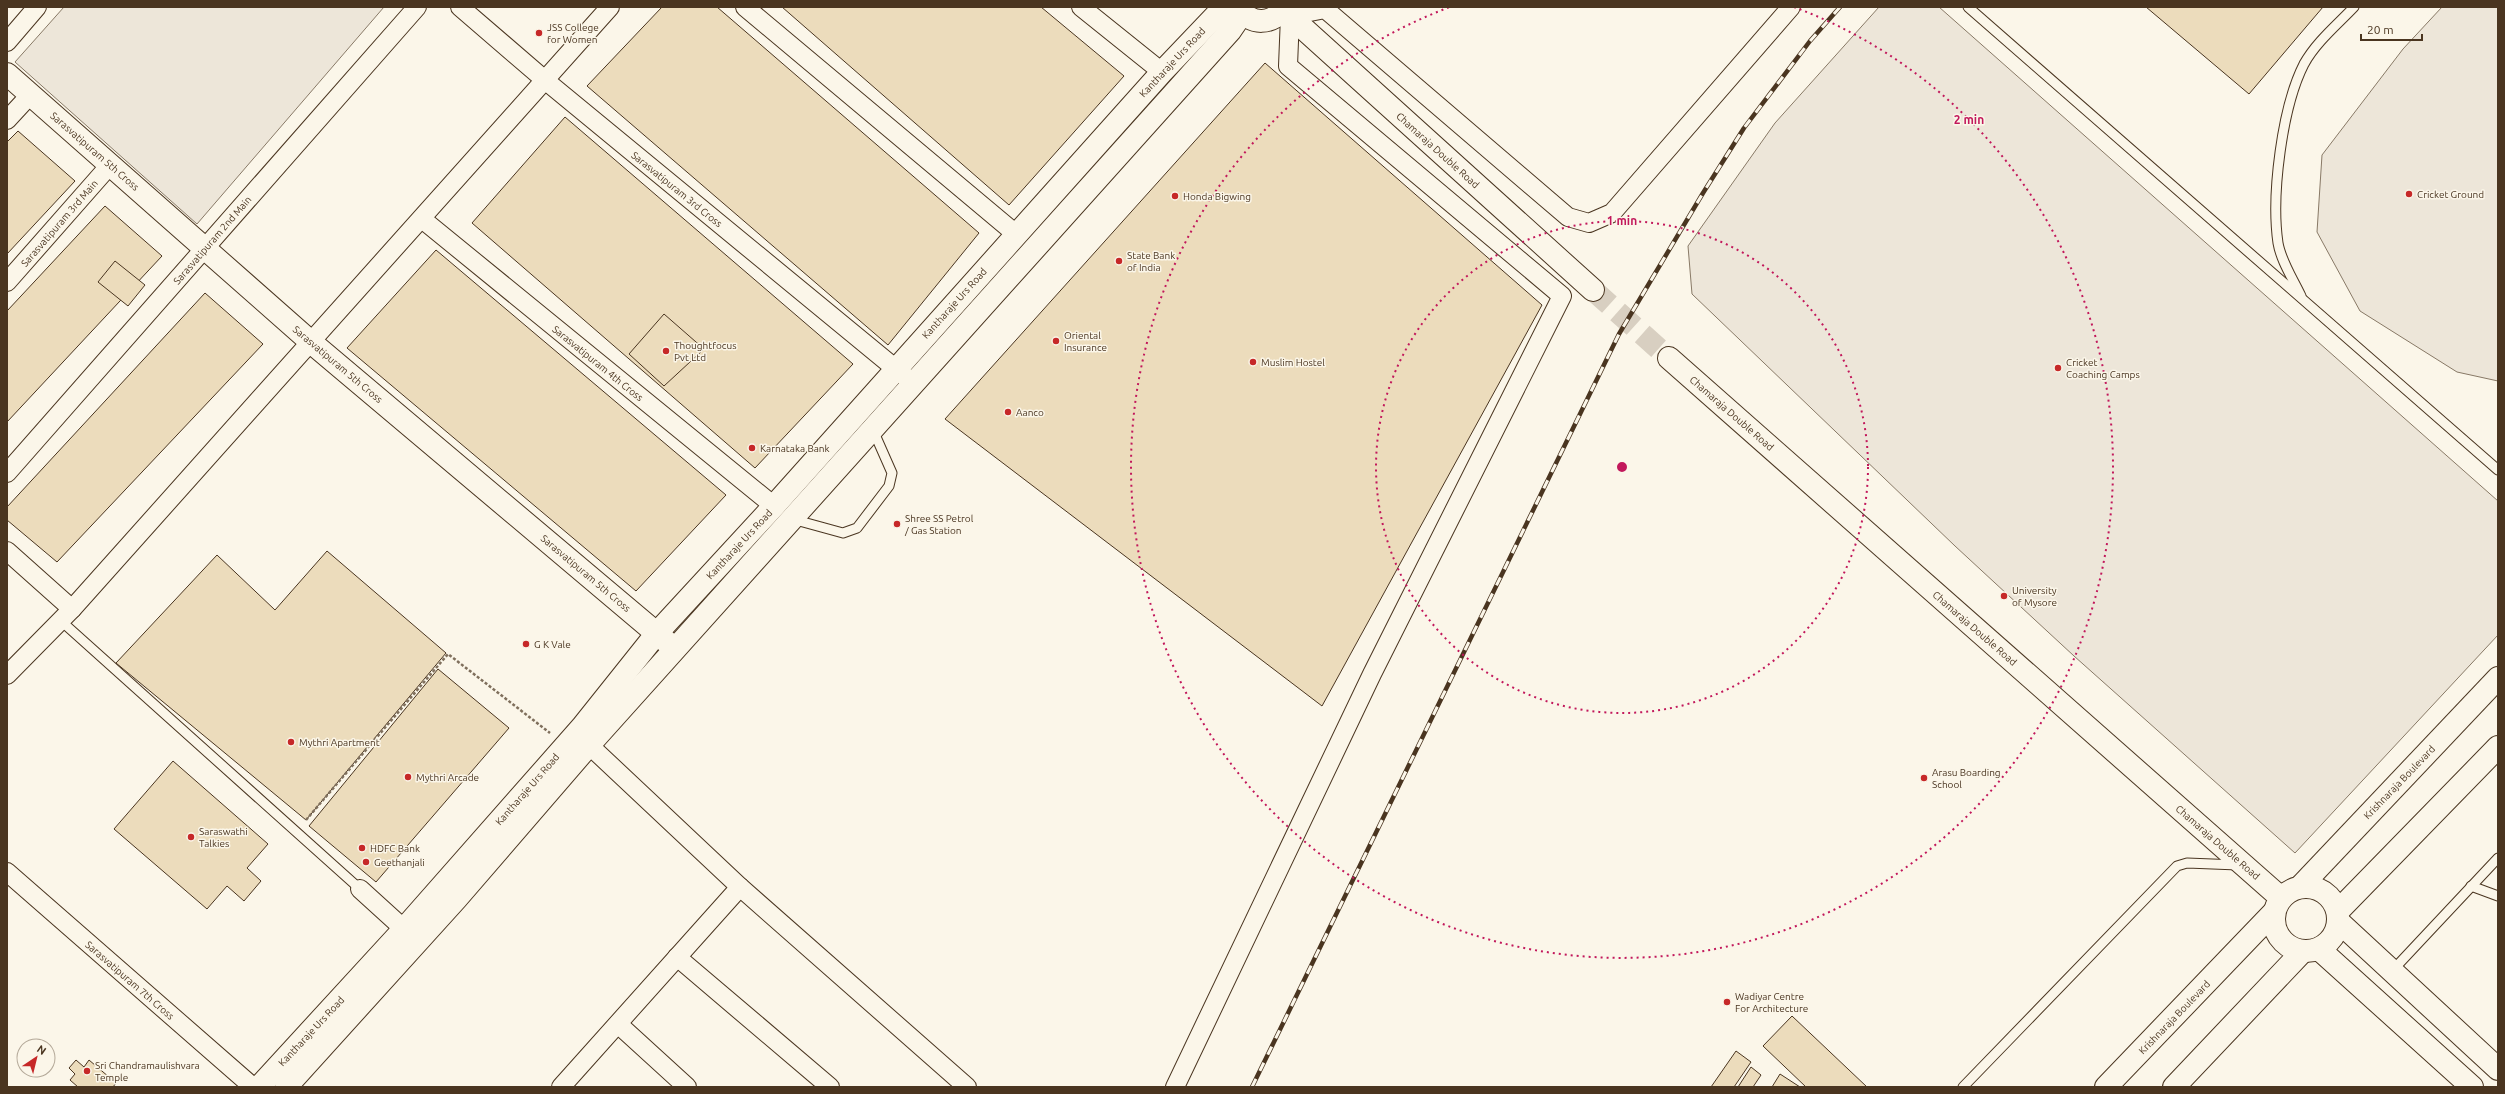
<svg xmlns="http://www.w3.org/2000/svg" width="2505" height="1094" font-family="Ubuntu,sans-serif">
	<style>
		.green { fill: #ede6d9; stroke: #887966 }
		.building { fill: #ecdcbc; stroke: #4a3520 }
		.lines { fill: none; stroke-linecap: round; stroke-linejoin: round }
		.secondary-tunnel { stroke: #d8cfc1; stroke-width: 22; stroke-dasharray: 22 11; stroke-linecap: butt }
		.lane-casing { stroke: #4a3520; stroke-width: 11 }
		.street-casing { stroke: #4a3520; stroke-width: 20 }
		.secondary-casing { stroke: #4a3520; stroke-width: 24 }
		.path { stroke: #7f6f5c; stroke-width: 2.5; stroke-dasharray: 3 2; stroke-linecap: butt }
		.lane { stroke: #fbf6e9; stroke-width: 9 }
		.street { stroke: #fbf6e9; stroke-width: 18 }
		.secondary { stroke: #fbf6e9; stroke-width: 22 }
		.rail-casing { stroke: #4a3520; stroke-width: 4.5 }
		.rail { stroke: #fbf6e9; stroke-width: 3; stroke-dasharray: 9; stroke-linecap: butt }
		.ring { fill: none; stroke: #c2185b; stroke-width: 2; stroke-dasharray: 2 4 }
		.poi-dot { fill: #c62828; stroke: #fbf6e9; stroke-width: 1.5 }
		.labels { text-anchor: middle; stroke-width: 3; stroke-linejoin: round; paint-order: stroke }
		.poi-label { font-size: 10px; fill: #4a3520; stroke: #fbf6e9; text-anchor: start }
		.street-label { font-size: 10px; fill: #4a3520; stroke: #fbf6e9 }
		.centre { fill: #c2185b; stroke: #fbf6e9; stroke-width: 2 }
		.ring-label { font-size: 12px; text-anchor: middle; font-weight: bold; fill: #c2185b; stroke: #fbf6e9; stroke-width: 3; stroke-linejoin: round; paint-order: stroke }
	</style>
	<rect width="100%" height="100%" fill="#fbf6e9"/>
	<g class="green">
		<path d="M 64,7 L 384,7 L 197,224 L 15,62 Z"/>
		<path d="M 1879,7 L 1939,7 L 2498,501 L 2498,635 L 2295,853 L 2074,656 L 1955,546 L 1692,294 L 1688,246 L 1775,123 Z"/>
		<path d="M 2442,7 L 2498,7 L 2498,381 L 2457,372 L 2360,311 L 2317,232 L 2322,155 L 2403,49 Z"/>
	</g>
	<g class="building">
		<path d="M 662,7 L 717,7 L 979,233 L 888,345 L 587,86 Z"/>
		<path d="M 782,7 L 1041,7 L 1124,76 L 1009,205 Z"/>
		<path d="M 2146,7 L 2323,7 L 2249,94 Z"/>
		<path d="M 1265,63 L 1542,305 L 1322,706 L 945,419 Z"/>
		<path d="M 565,117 L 853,364 L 755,468 L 472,223 Z"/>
		<path d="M 18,131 L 75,181 L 7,254 L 7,142 Z"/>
		<path d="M 105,206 L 162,256 L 7,422 L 7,311 Z"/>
		<path d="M 436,250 L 726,495 L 636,591 L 347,348 Z"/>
		<path d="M 115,261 L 145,285 L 128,306 L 98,282 Z"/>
		<path d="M 205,293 L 263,344 L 57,562 L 7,520 L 7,507 Z"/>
		<path d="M 664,314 L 704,349 L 664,386 L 629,354 Z"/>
		<path d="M 327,551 L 446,653 L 306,820 L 116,663 L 217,555 L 275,610 Z"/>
		<path d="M 438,669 L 509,728 L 376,882 L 309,826 Z"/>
		<path d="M 173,761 L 268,844 L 247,868 L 261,881 L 244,901 L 227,886 L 207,909 L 114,829 Z"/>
		<path d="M 1792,1016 L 1867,1087 L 1806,1087 L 1763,1046 Z"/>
		<path d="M 1736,1051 L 1751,1062 L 1734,1087 L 1711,1087 Z"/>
		<path d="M 76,1060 L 84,1067 L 89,1060 L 116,1083 L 113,1087 L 78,1087 L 70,1080 L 75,1074 L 69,1068 Z"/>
		<path d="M 1751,1067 L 1761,1075 L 1753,1087 L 1738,1087 Z"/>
		<path d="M 1780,1074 L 1800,1087 L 1772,1087 Z"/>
	</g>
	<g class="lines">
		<path class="secondary-tunnel" d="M 1593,290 L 1669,358"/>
		<g class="lane-casing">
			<g id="lane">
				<path d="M 1968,7 L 2498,470"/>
				<path d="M 2301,296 C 2293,279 2281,261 2278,243 C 2271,195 2282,107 2304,64 C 2316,42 2338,24 2354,7"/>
				<path d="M 792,519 L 843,533 L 857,528 L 889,486 L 892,473 L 873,430"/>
				<path d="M 60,620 L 360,889"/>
				<path d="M 2471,886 L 2498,896"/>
				<path d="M 2392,971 L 2498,858"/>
				<path d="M 1963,1087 L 2177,866 L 2187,863 L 2238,865"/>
			</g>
		</g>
		<g class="street-casing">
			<g id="street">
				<path d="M 460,7 L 546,81 L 913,383"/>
				<path d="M 745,7 L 1016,234"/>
				<path d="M 1081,7 L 1162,72"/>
				<path d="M 7,42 L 37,7"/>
				<path d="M 7,120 L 31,94"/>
				<path d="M 422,219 L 774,506"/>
				<path d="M 7,282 L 110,165"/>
				<path d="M 7,473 L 417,7"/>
				<path d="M 7,551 L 72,609"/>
				<path d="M 7,675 L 72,609 L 610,7"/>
				<path d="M 589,745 L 740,887 L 967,1087"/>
				<path d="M 7,872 L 253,1087"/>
				<path d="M 360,889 L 404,929"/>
				<path d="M 677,957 L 830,1087"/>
				<path d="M 618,1024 L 687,1087"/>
				<path d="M 561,1087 L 740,887"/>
				<path d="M 1175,1087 L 1372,674 L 1562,296 L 1288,66 L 1290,16 L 1325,9 L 1568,217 L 1589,223 L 1612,213 L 1791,7"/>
			</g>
		</g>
		<g class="secondary-casing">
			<g id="secondary">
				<path d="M 1240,7 C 1248,26 1275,25 1284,7"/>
				<path d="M 1283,10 L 1593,290"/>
				<path d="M 7,74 L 312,343 L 668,643"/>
				<path d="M 1669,358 L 2281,898"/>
				<circle cx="2306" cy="919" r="32"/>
				<path d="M 2300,887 L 2498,678"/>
				<path d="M 2338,911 L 2498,747"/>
				<path d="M 2339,922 L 2498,1069"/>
				<path d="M 2319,949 L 2472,1087"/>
				<path d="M 259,1087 L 404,929 L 582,727 L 657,633 L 774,506 L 1162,72 L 1224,7"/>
				<path d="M 286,1087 L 457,898 L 589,745 L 1230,31 L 1243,12"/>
				<path d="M 2106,1087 L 2274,912"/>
				<path d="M 2174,1087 L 2303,951"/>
			</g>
		</g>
		<path class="path" d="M 306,820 L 448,654 L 550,733"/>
		<use href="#lane" class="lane"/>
		<use href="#street" class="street"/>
		<use href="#secondary" class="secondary"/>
		<g class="rail-casing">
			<path id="rail" d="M 1252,1087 L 1619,334 L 1703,193 L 1744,128 L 1810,41 L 1840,7"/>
		</g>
		<use href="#rail" class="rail"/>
	</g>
	<g class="ring">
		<circle cx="1622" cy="467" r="246"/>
		<path d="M1794 7A491 491 0 1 1 1450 7"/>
	</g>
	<g class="poi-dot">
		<circle cx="539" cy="33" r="4"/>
		<circle cx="2409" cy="194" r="4"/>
		<circle cx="1175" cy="196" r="4"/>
		<circle cx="1119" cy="261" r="4"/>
		<circle cx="1056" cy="341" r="4"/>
		<circle cx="666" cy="351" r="4"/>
		<circle cx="1253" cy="362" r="4"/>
		<circle cx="2058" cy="368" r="4"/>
		<circle cx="1008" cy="412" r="4"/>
		<circle cx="752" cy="448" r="4"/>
		<circle cx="897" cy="524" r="4"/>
		<circle cx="2004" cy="596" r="4"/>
		<circle cx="526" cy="644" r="4"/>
		<circle cx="291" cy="742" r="4"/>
		<circle cx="408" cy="777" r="4"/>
		<circle cx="1924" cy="778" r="4"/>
		<circle cx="191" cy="837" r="4"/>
		<circle cx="362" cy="848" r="4"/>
		<circle cx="366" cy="862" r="4"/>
		<circle cx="1727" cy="1002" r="4"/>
		<circle cx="87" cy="1071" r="4"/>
	</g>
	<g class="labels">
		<g class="poi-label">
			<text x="547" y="31">JSS College<tspan x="547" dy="12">for Women</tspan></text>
			<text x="2417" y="198">Cricket Ground</text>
			<text x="1183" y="200">Honda Bigwing</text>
			<text x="1127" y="259">State Bank<tspan x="1127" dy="12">of India</tspan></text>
			<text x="1064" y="339">Oriental<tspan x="1064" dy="12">Insurance</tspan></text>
			<text x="674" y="349">Thoughtfocus<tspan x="674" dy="12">Pvt Ltd</tspan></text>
			<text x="1261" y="366">Muslim Hostel</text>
			<text x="2066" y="366">Cricket<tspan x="2066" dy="12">Coaching Camps</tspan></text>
			<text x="1016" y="416">Aanco</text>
			<text x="760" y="452">Karnataka Bank</text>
			<text x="905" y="522">Shree SS Petrol<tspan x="905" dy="12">/ Gas Station</tspan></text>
			<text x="2012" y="594">University<tspan x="2012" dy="12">of Mysore</tspan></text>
			<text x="534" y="648">G K Vale</text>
			<text x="299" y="746">Mythri Apartment</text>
			<text x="1932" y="776">Arasu Boarding<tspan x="1932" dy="12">School</tspan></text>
			<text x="416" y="781">Mythri Arcade</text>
			<text x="199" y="835">Saraswathi<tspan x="199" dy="12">Talkies</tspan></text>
			<text x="370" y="852">HDFC Bank</text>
			<text x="374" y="866">Geethanjali</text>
			<text x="1735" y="1000">Wadiyar Centre<tspan x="1735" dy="12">For Architecture</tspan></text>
			<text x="95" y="1069">Sri Chandramaulishvara<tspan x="95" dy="12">Temple</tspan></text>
		</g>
		<g class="street-label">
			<text transform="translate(1172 62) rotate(-47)" y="4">Kantharaje Urs Road</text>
			<text transform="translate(1438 150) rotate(42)" y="4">Chamaraja Double Road</text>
			<text transform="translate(95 151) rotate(41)" y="4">Sarasvatipuram 5th Cross</text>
			<text transform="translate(677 189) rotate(39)" y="4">Sarasvatipuram 3rd Cross</text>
			<text transform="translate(59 223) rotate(-49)" y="4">Sarasvatipuram 3rd Main</text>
			<text transform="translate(212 240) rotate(-49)" y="4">Sarasvatipuram 2nd Main</text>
			<text transform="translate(954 303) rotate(-48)" y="4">Kantharaje Urs Road</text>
			<text transform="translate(598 363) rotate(39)" y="4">Sarasvatipuram 4th Cross</text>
			<text transform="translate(338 364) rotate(40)" y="4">Sarasvatipuram 5th Cross</text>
			<text transform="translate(1732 413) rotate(41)" y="4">Chamaraja Double Road</text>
			<text transform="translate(739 544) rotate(-47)" y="4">Kantharaje Urs Road</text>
			<text transform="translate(586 573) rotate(40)" y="4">Sarasvatipuram 5th Cross</text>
			<text transform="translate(1975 628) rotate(41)" y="4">Chamaraja Double Road</text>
			<text transform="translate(2399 782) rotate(-46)" y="4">Krishnaraja Boulevard</text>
			<text transform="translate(527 789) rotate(-49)" y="4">Kantharaje Urs Road</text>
			<text transform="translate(2218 842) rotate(41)" y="4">Chamaraja Double Road</text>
			<text transform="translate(130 980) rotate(41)" y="4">Sarasvatipuram 7th Cross</text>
			<text transform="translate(2174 1017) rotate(-46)" y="4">Krishnaraja Boulevard</text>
			<text transform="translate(311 1031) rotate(-47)" y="4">Kantharaje Urs Road</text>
		</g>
	</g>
	<circle cx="1622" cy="467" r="6" class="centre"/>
	<g class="ring-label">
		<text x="1969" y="124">2 min</text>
		<text x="1622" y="225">1 min</text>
	</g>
	<rect width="2505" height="1094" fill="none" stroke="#4a3520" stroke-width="16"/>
	<g transform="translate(36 1058) rotate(35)"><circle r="19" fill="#fbf6e9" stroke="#b4a999"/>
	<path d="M0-3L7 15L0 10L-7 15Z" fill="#c62828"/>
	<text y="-6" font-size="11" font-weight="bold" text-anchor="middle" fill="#4a3520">N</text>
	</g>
	<path d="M2361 34v6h61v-6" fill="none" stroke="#4a3520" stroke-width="2"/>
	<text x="2367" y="34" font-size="12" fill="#4a3520" stroke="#fbf6e9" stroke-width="3" paint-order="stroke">20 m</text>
</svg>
